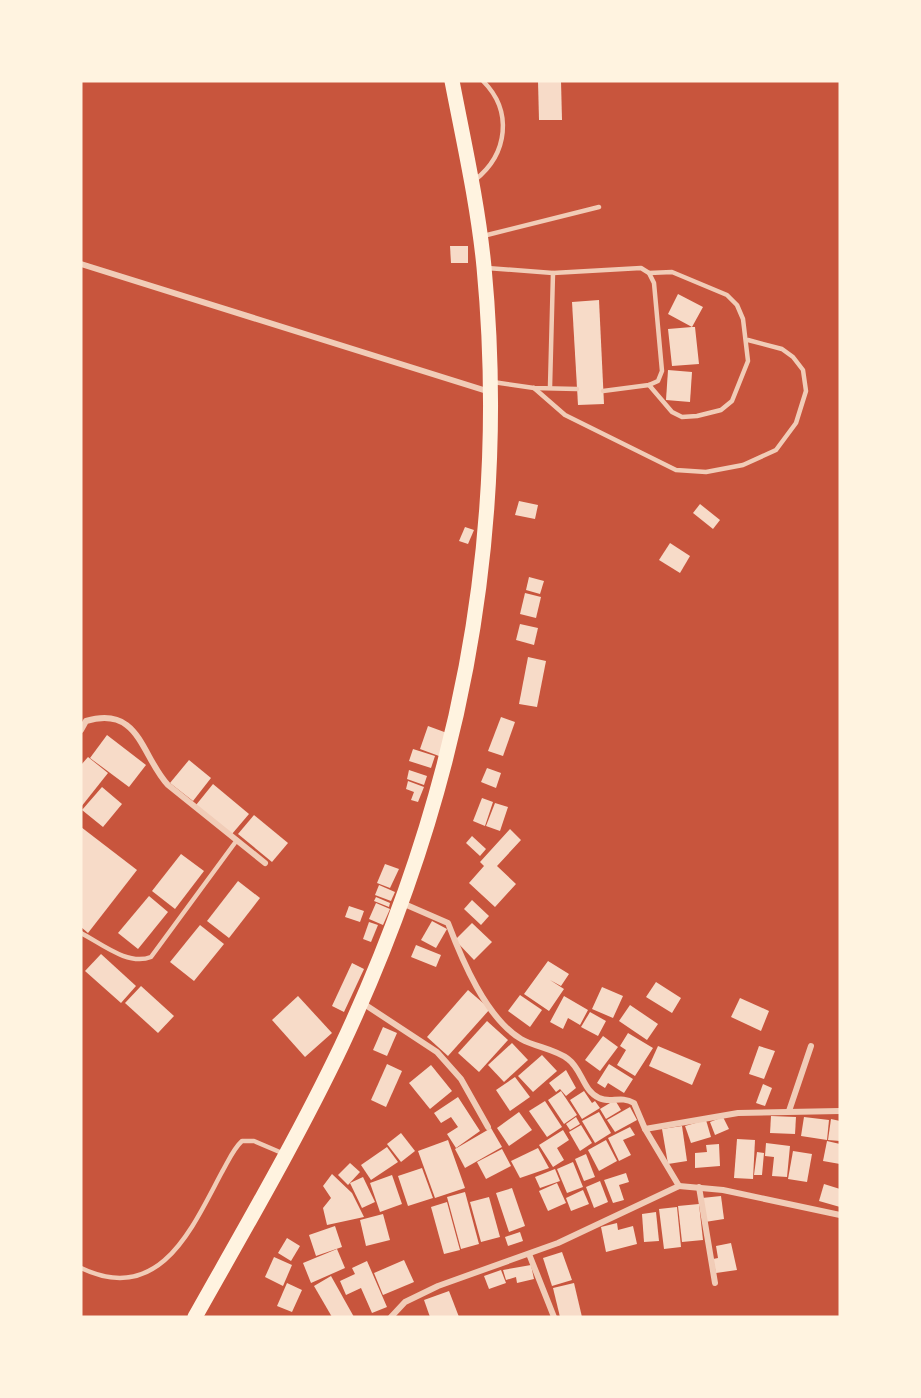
<svg xmlns="http://www.w3.org/2000/svg" width="921" height="1398" font-family="'Libre Baskerville',serif">
	<style>
		.building { fill: #f7dbc8 }
		.lines { fill: none; stroke-linecap: round; stroke-linejoin: round }
		.service { stroke: #f1ccb7; stroke-width: 4.5 }
		.minor { stroke: #f1ccb7; stroke-width: 6 }
		.trunk { stroke: #fff3e0; stroke-width: 15 }
	</style>
	<rect width="100%" height="100%" fill="#c8553d"/>
	<g class="building">
		<path d="M 538,81 L 561,81 L 562,120 L 539,120 Z"/>
		<path d="M 450,246 L 468,246 L 468,263 L 451,263 Z"/>
		<path d="M 678,294 L 703,307 L 692,327 L 695,327 L 699,364 L 672,366 L 668,329 L 692,327 L 668,314 Z"/>
		<path d="M 599,300 L 604,404 L 578,405 L 572,302 Z"/>
		<path d="M 668,370 L 692,372 L 690,402 L 666,400 Z"/>
		<path d="M 519,501 L 538,505 L 535,519 L 515,515 Z"/>
		<path d="M 700,504 L 720,520 L 713,529 L 693,513 Z"/>
		<path d="M 465,527 L 474,530 L 468,544 L 459,541 Z"/>
		<path d="M 670,543 L 690,556 L 680,573 L 659,560 Z"/>
		<path d="M 529,577 L 544,581 L 540,594 L 526,590 Z"/>
		<path d="M 525,593 L 541,597 L 536,618 L 520,614 Z"/>
		<path d="M 520,624 L 538,628 L 534,645 L 516,640 Z"/>
		<path d="M 528,657 L 546,661 L 537,707 L 519,704 Z"/>
		<path d="M 501,717 L 515,722 L 503,756 L 488,751 Z"/>
		<path d="M 428,726 L 447,733 L 439,756 L 420,749 Z"/>
		<path d="M 107,735 L 146,765 L 129,787 L 90,758 Z"/>
		<path d="M 413,749 L 435,756 L 431,768 L 409,761 Z"/>
		<path d="M 88,757 L 108,773 L 81,807 L 81,765 Z"/>
		<path d="M 189,760 L 211,778 L 193,801 L 170,783 Z"/>
		<path d="M 487,768 L 501,773 L 496,788 L 481,782 Z"/>
		<path d="M 409,770 L 427,776 L 424,785 L 407,779 Z"/>
		<path d="M 408,781 L 424,787 L 418,802 L 411,800 L 414,792 L 406,789 Z"/>
		<path d="M 213,784 L 249,814 L 232,834 L 196,805 Z"/>
		<path d="M 102,787 L 122,804 L 103,827 L 82,810 Z"/>
		<path d="M 482,798 L 493,802 L 485,826 L 473,821 Z"/>
		<path d="M 495,803 L 508,807 L 500,831 L 486,826 Z"/>
		<path d="M 254,815 L 288,843 L 272,862 L 238,834 Z"/>
		<path d="M 81,827 L 137,870 L 88,933 L 81,927 Z"/>
		<path d="M 510,829 L 521,840 L 497,866 L 516,884 L 495,907 L 469,883 L 484,866 L 480,862 Z"/>
		<path d="M 472,836 L 486,849 L 480,856 L 466,843 Z"/>
		<path d="M 181,854 L 204,871 L 175,909 L 152,891 Z"/>
		<path d="M 385,864 L 399,869 L 390,888 L 377,883 Z"/>
		<path d="M 238,881 L 260,898 L 229,938 L 207,921 Z"/>
		<path d="M 379,885 L 395,892 L 391,901 L 375,895 Z"/>
		<path d="M 149,896 L 168,912 L 138,949 L 118,933 Z"/>
		<path d="M 376,897 L 390,903 L 389,907 L 374,901 Z"/>
		<path d="M 472,900 L 489,916 L 481,925 L 464,909 Z"/>
		<path d="M 376,903 L 390,909 L 383,925 L 369,919 Z"/>
		<path d="M 349,906 L 364,911 L 360,922 L 345,917 Z"/>
		<path d="M 432,921 L 447,929 L 436,948 L 421,940 Z"/>
		<path d="M 369,922 L 378,925 L 371,942 L 363,939 Z"/>
		<path d="M 472,923 L 492,942 L 474,960 L 455,940 Z"/>
		<path d="M 200,925 L 224,944 L 194,981 L 170,962 Z"/>
		<path d="M 416,945 L 441,955 L 436,967 L 411,957 Z"/>
		<path d="M 101,954 L 136,986 L 121,1003 L 85,971 Z"/>
		<path d="M 548,961 L 569,974 L 561,986 L 550,980 L 564,989 L 549,1011 L 524,994 Z"/>
		<path d="M 352,963 L 364,969 L 344,1012 L 332,1006 Z"/>
		<path d="M 656,982 L 681,998 L 672,1013 L 646,997 Z"/>
		<path d="M 141,986 L 174,1016 L 158,1033 L 125,1003 Z"/>
		<path d="M 602,987 L 623,996 L 613,1018 L 592,1009 Z"/>
		<path d="M 468,990 L 490,1009 L 448,1056 L 427,1037 Z"/>
		<path d="M 520,995 L 542,1010 L 530,1027 L 508,1011 Z"/>
		<path d="M 298,996 L 332,1033 L 305,1057 L 272,1020 Z"/>
		<path d="M 564,996 L 588,1010 L 580,1025 L 568,1018 L 563,1029 L 550,1022 Z"/>
		<path d="M 740,998 L 769,1011 L 761,1031 L 731,1017 Z"/>
		<path d="M 630,1005 L 658,1024 L 647,1040 L 619,1021 Z"/>
		<path d="M 590,1012 L 606,1021 L 598,1036 L 581,1027 Z"/>
		<path d="M 487,1021 L 508,1040 L 479,1072 L 458,1053 Z"/>
		<path d="M 383,1027 L 397,1033 L 387,1056 L 373,1050 Z"/>
		<path d="M 628,1033 L 653,1048 L 635,1076 L 617,1065 L 626,1050 L 620,1046 Z"/>
		<path d="M 603,1036 L 618,1047 L 600,1071 L 585,1060 Z"/>
		<path d="M 512,1043 L 528,1060 L 504,1082 L 488,1065 Z"/>
		<path d="M 658,1046 L 701,1064 L 692,1085 L 649,1066 Z"/>
		<path d="M 759,1046 L 775,1051 L 764,1079 L 749,1074 Z"/>
		<path d="M 542,1055 L 557,1071 L 533,1092 L 518,1076 Z"/>
		<path d="M 387,1064 L 402,1071 L 386,1107 L 371,1100 Z"/>
		<path d="M 609,1064 L 633,1079 L 624,1093 L 608,1083 L 605,1088 L 597,1083 Z"/>
		<path d="M 431,1065 L 452,1091 L 430,1109 L 409,1083 Z"/>
		<path d="M 566,1070 L 576,1088 L 566,1096 L 560,1089 L 556,1092 L 549,1083 Z"/>
		<path d="M 515,1077 L 530,1097 L 510,1111 L 496,1090 Z"/>
		<path d="M 763,1084 L 772,1088 L 765,1106 L 756,1103 Z"/>
		<path d="M 561,1091 L 577,1115 L 564,1124 L 548,1100 Z"/>
		<path d="M 584,1091 L 592,1103 L 595,1101 L 600,1108 L 582,1119 L 570,1100 Z"/>
		<path d="M 458,1097 L 480,1131 L 456,1148 L 447,1134 L 458,1127 L 451,1117 L 441,1123 L 434,1113 Z"/>
		<path d="M 615,1100 L 621,1110 L 606,1119 L 600,1109 Z"/>
		<path d="M 545,1101 L 562,1127 L 547,1137 L 529,1111 Z"/>
		<path d="M 630,1107 L 637,1120 L 615,1132 L 607,1120 Z"/>
		<path d="M 519,1112 L 532,1130 L 509,1146 L 497,1128 Z"/>
		<path d="M 599,1112 L 611,1133 L 595,1143 L 582,1121 Z"/>
		<path d="M 771,1116 L 796,1117 L 795,1134 L 770,1133 Z"/>
		<path d="M 576,1117 L 580,1124 L 570,1130 L 566,1124 Z"/>
		<path d="M 723,1117 L 729,1129 L 715,1135 L 710,1122 Z"/>
		<path d="M 804,1117 L 829,1120 L 827,1140 L 801,1136 Z"/>
		<path d="M 831,1119 L 840,1121 L 840,1141 L 828,1140 Z"/>
		<path d="M 706,1120 L 711,1137 L 691,1143 L 685,1126 Z"/>
		<path d="M 581,1125 L 592,1143 L 580,1151 L 569,1132 Z"/>
		<path d="M 682,1126 L 687,1161 L 668,1164 L 662,1129 Z"/>
		<path d="M 630,1127 L 635,1135 L 623,1140 L 631,1155 L 619,1161 L 608,1138 Z"/>
		<path d="M 491,1128 L 502,1147 L 465,1168 L 455,1149 Z"/>
		<path d="M 563,1130 L 569,1140 L 557,1148 L 564,1160 L 553,1167 L 539,1145 Z"/>
		<path d="M 401,1133 L 415,1151 L 401,1162 L 387,1144 Z"/>
		<path d="M 737,1139 L 755,1140 L 753,1179 L 734,1178 Z"/>
		<path d="M 448,1140 L 465,1188 L 435,1198 L 418,1151 Z"/>
		<path d="M 606,1140 L 617,1161 L 599,1171 L 588,1150 Z"/>
		<path d="M 827,1141 L 840,1144 L 840,1164 L 823,1161 Z"/>
		<path d="M 766,1143 L 790,1146 L 787,1177 L 772,1176 L 774,1157 L 765,1156 Z"/>
		<path d="M 719,1144 L 720,1166 L 695,1168 L 695,1153 L 707,1152 L 706,1145 Z"/>
		<path d="M 387,1147 L 398,1162 L 371,1180 L 361,1165 Z"/>
		<path d="M 538,1148 L 549,1168 L 520,1178 L 511,1161 Z"/>
		<path d="M 502,1149 L 511,1166 L 486,1179 L 477,1162 Z"/>
		<path d="M 793,1151 L 812,1154 L 807,1182 L 788,1179 Z"/>
		<path d="M 757,1152 L 764,1153 L 762,1175 L 754,1175 Z"/>
		<path d="M 586,1154 L 595,1177 L 584,1181 L 575,1159 Z"/>
		<path d="M 573,1162 L 583,1187 L 567,1193 L 557,1169 Z"/>
		<path d="M 350,1163 L 360,1172 L 348,1185 L 338,1175 Z"/>
		<path d="M 422,1168 L 433,1198 L 408,1206 L 398,1176 Z"/>
		<path d="M 555,1169 L 560,1181 L 540,1188 L 535,1177 Z"/>
		<path d="M 626,1173 L 629,1182 L 619,1185 L 624,1200 L 613,1203 L 604,1180 Z"/>
		<path d="M 332,1174 L 352,1193 L 364,1217 L 327,1225 L 323,1208 L 331,1198 L 323,1186 Z"/>
		<path d="M 392,1175 L 402,1204 L 380,1212 L 370,1183 Z"/>
		<path d="M 363,1177 L 375,1202 L 362,1208 L 350,1183 Z"/>
		<path d="M 600,1181 L 608,1202 L 594,1208 L 586,1187 Z"/>
		<path d="M 557,1183 L 566,1203 L 548,1211 L 539,1191 Z"/>
		<path d="M 824,1184 L 840,1189 L 840,1207 L 819,1201 Z"/>
		<path d="M 512,1188 L 525,1226 L 509,1232 L 496,1193 Z"/>
		<path d="M 583,1190 L 589,1204 L 571,1211 L 566,1198 Z"/>
		<path d="M 465,1192 L 479,1244 L 461,1249 L 447,1197 Z"/>
		<path d="M 721,1196 L 724,1219 L 705,1222 L 702,1198 Z"/>
		<path d="M 489,1197 L 500,1237 L 481,1242 L 470,1202 Z"/>
		<path d="M 447,1202 L 460,1250 L 444,1254 L 431,1207 Z"/>
		<path d="M 699,1204 L 703,1240 L 682,1242 L 678,1206 Z"/>
		<path d="M 677,1207 L 681,1247 L 664,1249 L 659,1209 Z"/>
		<path d="M 656,1212 L 659,1241 L 644,1242 L 642,1214 Z"/>
		<path d="M 383,1214 L 390,1240 L 366,1246 L 360,1220 Z"/>
		<path d="M 617,1223 L 618,1230 L 633,1226 L 637,1244 L 606,1252 L 601,1227 Z"/>
		<path d="M 335,1226 L 342,1247 L 316,1256 L 309,1235 Z"/>
		<path d="M 520,1232 L 523,1241 L 508,1246 L 505,1237 Z"/>
		<path d="M 287,1238 L 300,1246 L 291,1261 L 278,1253 Z"/>
		<path d="M 731,1243 L 737,1270 L 716,1273 L 713,1259 L 718,1258 L 716,1246 Z"/>
		<path d="M 337,1249 L 345,1268 L 311,1283 L 303,1263 Z"/>
		<path d="M 562,1252 L 572,1280 L 552,1286 L 543,1258 Z"/>
		<path d="M 274,1257 L 292,1265 L 283,1286 L 265,1277 Z"/>
		<path d="M 404,1260 L 414,1282 L 383,1295 L 374,1273 Z"/>
		<path d="M 367,1261 L 387,1307 L 372,1313 L 361,1288 L 346,1295 L 340,1281 L 355,1274 L 352,1268 Z"/>
		<path d="M 531,1265 L 534,1279 L 517,1283 L 516,1277 L 506,1280 L 503,1270 Z"/>
		<path d="M 501,1270 L 506,1283 L 489,1289 L 484,1276 Z"/>
		<path d="M 331,1276 L 354,1317 L 332,1317 L 314,1286 Z"/>
		<path d="M 287,1283 L 302,1290 L 292,1312 L 277,1306 Z"/>
		<path d="M 574,1283 L 582,1317 L 560,1317 L 553,1288 Z"/>
		<path d="M 449,1291 L 459,1317 L 430,1317 L 424,1300 Z"/>
	</g>
	<g class="lines">
		<g class="service">
			<path d="M 475,180 C 508,154 513,111 483,81"/>
			<path d="M 483,236 L 599,207"/>
			<path d="M 487,268 L 553,273 L 641,268 L 649,273 L 654,283 L 662,371 L 658,381 L 649,385 L 603,391"/>
			<path d="M 493,382 L 534,388 L 577,389"/>
			<path d="M 649,385 L 672,412 L 682,417 L 697,416 L 721,410 L 732,401 L 748,361 L 743,319 L 737,305 L 727,295 L 672,272 L 649,273"/>
			<path d="M 550,387 L 553,273"/>
			<path d="M 534,388 L 565,415 L 676,470 L 706,472 L 743,465 L 776,450 L 796,423 L 806,391 L 803,370 L 793,357 L 782,349 L 748,340"/>
			<path d="M 81,933 C 102,944 128,966 151,957 L 237,840"/>
			<path d="M 81,1268 C 160,1306 192,1228 222,1172 C 228,1162 233,1149 242,1141 L 254,1141 L 282,1153"/>
		</g>
		<g class="minor">
			<path d="M 81,264 L 490,392"/>
			<path d="M 81,730 L 86,721 C 140,705 141,756 168,785 L 265,863"/>
			<path d="M 402,903 L 448,923 C 462,960 486,1018 521,1039 C 535,1047 555,1049 568,1059 C 582,1069 583,1091 599,1098 C 611,1104 620,1095 634,1103 L 645,1129 L 679,1186"/>
			<path d="M 361,1002 L 437,1052 L 461,1079 L 488,1127"/>
			<path d="M 789,1111 L 811,1046"/>
			<path d="M 645,1129 L 738,1113 L 840,1111"/>
			<path d="M 679,1186 L 723,1190 L 840,1215"/>
			<path d="M 699,1187 L 715,1283"/>
			<path d="M 529,1254 L 554,1317"/>
			<path d="M 391,1317 L 405,1302 L 438,1286 L 558,1243 L 679,1186"/>
		</g>
		<path class="trunk" d="M 195,1317 C 245,1228 297,1139 341,1047 C 458,798 510,542 484,267 C 478,205 464,143 452,81"/>
	</g>
	<rect width="921" height="1398" fill="none" stroke="#fff3e0" stroke-width="165"/>
</svg>
